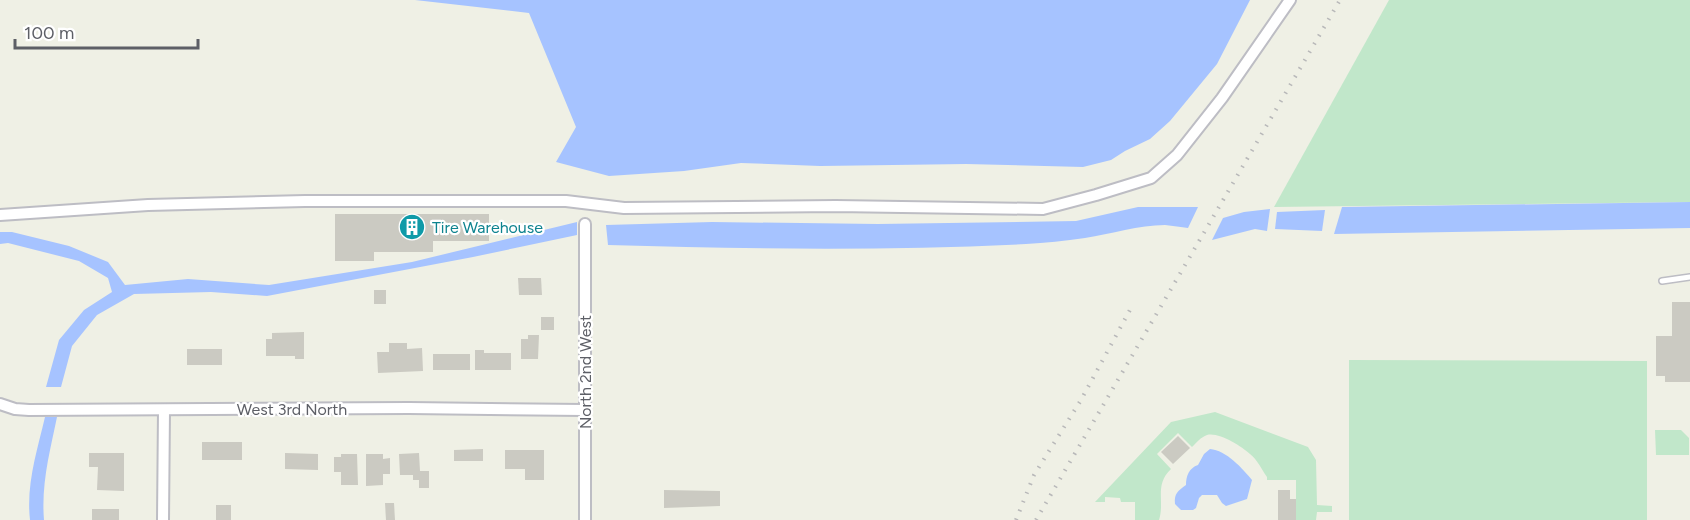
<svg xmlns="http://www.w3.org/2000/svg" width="1690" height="520" font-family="Figtree,sans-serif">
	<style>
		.green { fill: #c1e7ca }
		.water { fill: #a6c3ff }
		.building { fill: #cbcac2 }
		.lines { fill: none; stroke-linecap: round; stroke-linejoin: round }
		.lane-casing { stroke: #bdbdc4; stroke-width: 8 }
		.street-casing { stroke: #bdbdc4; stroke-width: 14 }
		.lane { stroke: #fff; stroke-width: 5 }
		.street { stroke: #fff; stroke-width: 10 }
		.rail { stroke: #b8b8b9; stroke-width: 4; stroke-dasharray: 1.5 8; stroke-linecap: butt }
		.labels { text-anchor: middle; stroke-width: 4.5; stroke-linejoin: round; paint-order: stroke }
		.culture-label { font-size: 16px; fill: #0d838f; stroke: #fff; text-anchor: start }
		.street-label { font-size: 16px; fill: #5d5f66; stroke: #fff }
	</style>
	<rect width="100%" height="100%" fill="#eff0e5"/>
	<g class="green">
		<path d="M 1389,0 L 1690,0 L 1690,202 L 1274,207 Z"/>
		<path d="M 1349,360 L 1647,361 L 1647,520 L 1349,520 Z"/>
		<path d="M 1215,412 L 1308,447 L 1316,460 L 1317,505 L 1332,506 L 1332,512 L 1317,512 L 1316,520 L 1296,520 L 1296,480 L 1267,480 L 1267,477 C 1262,470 1257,459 1250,454 C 1241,446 1219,432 1207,435 C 1201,437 1196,443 1192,447 L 1178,433 L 1157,454 L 1171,469 C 1154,485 1165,501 1159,520 L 1135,520 L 1135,502 L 1121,502 L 1120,498 L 1105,497 L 1105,502 L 1095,502 L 1171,422 Z"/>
		<path d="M 1655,430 L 1681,430 L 1689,438 L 1689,455 L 1656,455 Z"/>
	</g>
	<g class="water">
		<path d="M 415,0 L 1250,0 L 1217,64 L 1170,121 L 1150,139 L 1125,151 L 1111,160 L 1083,167 L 966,164 L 820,166 L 741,163 L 684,171 L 609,176 L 556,162 L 576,127 L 529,13 Z"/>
		<path d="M 1690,202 L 1690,228 L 1334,234 L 1342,207 Z"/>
		<path d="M 1138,207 L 1198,207 L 1188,228 C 1181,227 1173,226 1165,225 C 1139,225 1111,234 1085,238 C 1065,241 1045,243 1026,244 C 887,251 747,249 608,245 L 606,225 L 712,222 L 878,224 L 1076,221 Z"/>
		<path d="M 1270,209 L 1267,231 L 1255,229 L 1212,240 L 1223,218 L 1244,212 Z"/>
		<path d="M 1325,210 L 1322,231 L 1275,229 L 1277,212 Z"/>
		<path d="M 577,222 L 577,235 L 473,257 L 267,296 L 211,292 L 134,294 L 97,315 L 72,346 L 61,387 L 46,387 L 59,340 L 84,310 L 112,292 L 108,278 L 79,261 L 8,243 L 0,244 L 0,232 L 12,232 L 69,246 L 108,262 L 125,285 L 188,279 L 269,285 L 412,262 Z"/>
		<path d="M 45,417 L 57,417 C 50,451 41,484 44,520 L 30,520 C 26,485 37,451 45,417 Z"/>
		<path d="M 1210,449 C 1226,450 1243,469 1252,480 L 1247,499 L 1226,506 L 1222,503 L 1217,495 L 1202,495 L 1199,498 L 1196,508 L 1193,510 L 1181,510 L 1175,504 C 1174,493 1178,491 1186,485 C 1186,476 1189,468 1198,465 L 1204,454 Z"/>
	</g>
	<g class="building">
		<path d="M 335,214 L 489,214 L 489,241 L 433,241 L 433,252 L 374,252 L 374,261 L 335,261 Z"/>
		<path d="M 518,278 L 541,278 L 542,295 L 519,295 Z"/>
		<rect x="374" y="290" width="12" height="14"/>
		<path d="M 1672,302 L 1690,302 L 1690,382 L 1665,382 L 1665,376 L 1656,376 L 1656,336 L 1672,336 Z"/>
		<rect x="541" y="317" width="13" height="13"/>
		<path d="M 304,332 L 304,359 L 295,359 L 295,356 L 266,356 L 266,339 L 272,339 L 272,333 Z"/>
		<path d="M 528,335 L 539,335 L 538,359 L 521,359 L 521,339 L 528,339 Z"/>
		<path d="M 389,343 L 407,343 L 407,349 L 422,348 L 423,371 L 378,373 L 377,352 L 389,352 Z"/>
		<rect x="187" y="349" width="35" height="16"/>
		<path d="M 475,350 L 484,350 L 484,353 L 511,353 L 511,370 L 475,370 Z"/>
		<rect x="433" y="354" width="37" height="16"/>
		<path d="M 1178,436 L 1190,448 L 1173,464 L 1161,452 Z"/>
		<rect x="202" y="442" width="40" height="18"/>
		<path d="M 483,449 L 483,461 L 454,461 L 454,450 Z"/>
		<path d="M 505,450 L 544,450 L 544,480 L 525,480 L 525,469 L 505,469 Z"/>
		<path d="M 89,453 L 124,453 L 124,491 L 97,490 L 98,467 L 89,467 Z"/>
		<path d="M 285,453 L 318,454 L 318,470 L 285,469 Z"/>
		<path d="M 419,453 L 420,471 L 429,471 L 429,488 L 419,488 L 419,480 L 413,480 L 413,475 L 400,475 L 399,454 Z"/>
		<path d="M 341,454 L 357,454 L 358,485 L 341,485 L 341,472 L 334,472 L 334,457 L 341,457 Z"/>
		<path d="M 366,454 L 383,454 L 383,459 L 390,458 L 390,474 L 383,474 L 383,485 L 366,486 Z"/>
		<path d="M 664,490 L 720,491 L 720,506 L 664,508 Z"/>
		<path d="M 1278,490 L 1290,490 L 1290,499 L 1296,499 L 1296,520 L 1278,520 Z"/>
		<path d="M 385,503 L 394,503 L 395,520 L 386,520 Z"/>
		<rect x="216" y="505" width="15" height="15"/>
		<rect x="92" y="509" width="27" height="11"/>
	</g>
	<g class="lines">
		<g class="lane-casing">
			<path id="lane" d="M 1662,281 L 1690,277"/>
		</g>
		<g class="street-casing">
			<g id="street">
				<path d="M 0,215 L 148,205 L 305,201 L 566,201 L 624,208 L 836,206 L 1043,209 L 1096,195 L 1151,178 L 1177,155 L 1222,98 L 1290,0"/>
				<path d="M 0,404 L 15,409 L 29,410 L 409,408 L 584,410"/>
				<path d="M 163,520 L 164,410"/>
				<path d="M 585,520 L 585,224"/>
			</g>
		</g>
		<use href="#lane" class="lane"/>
		<use href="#street" class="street"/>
		<g class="rail">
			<path d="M 1016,520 L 1034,475 L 1081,400 L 1131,308"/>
			<path d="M 1036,520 L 1340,0"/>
		</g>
	</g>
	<defs>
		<g id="building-disc" transform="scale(1.35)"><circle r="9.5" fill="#0f9aa8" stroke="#fff"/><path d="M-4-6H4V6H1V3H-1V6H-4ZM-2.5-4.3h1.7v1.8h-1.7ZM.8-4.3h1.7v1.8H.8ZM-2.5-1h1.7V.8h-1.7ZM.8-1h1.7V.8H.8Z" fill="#fff"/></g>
	</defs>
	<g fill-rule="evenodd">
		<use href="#building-disc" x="412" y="227"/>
	</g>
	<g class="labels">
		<g class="culture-label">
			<text x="432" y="233">Tire Warehouse</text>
		</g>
		<g class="street-label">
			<text transform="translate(585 372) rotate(-90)" y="6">North 2nd West</text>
			<text x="292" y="415">West 3rd North</text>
		</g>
	</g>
	<path d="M15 39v9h183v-9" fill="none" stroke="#5d5f66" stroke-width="3"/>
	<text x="24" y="39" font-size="18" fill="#5d5f66" stroke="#ffffff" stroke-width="4.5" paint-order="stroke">100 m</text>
</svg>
